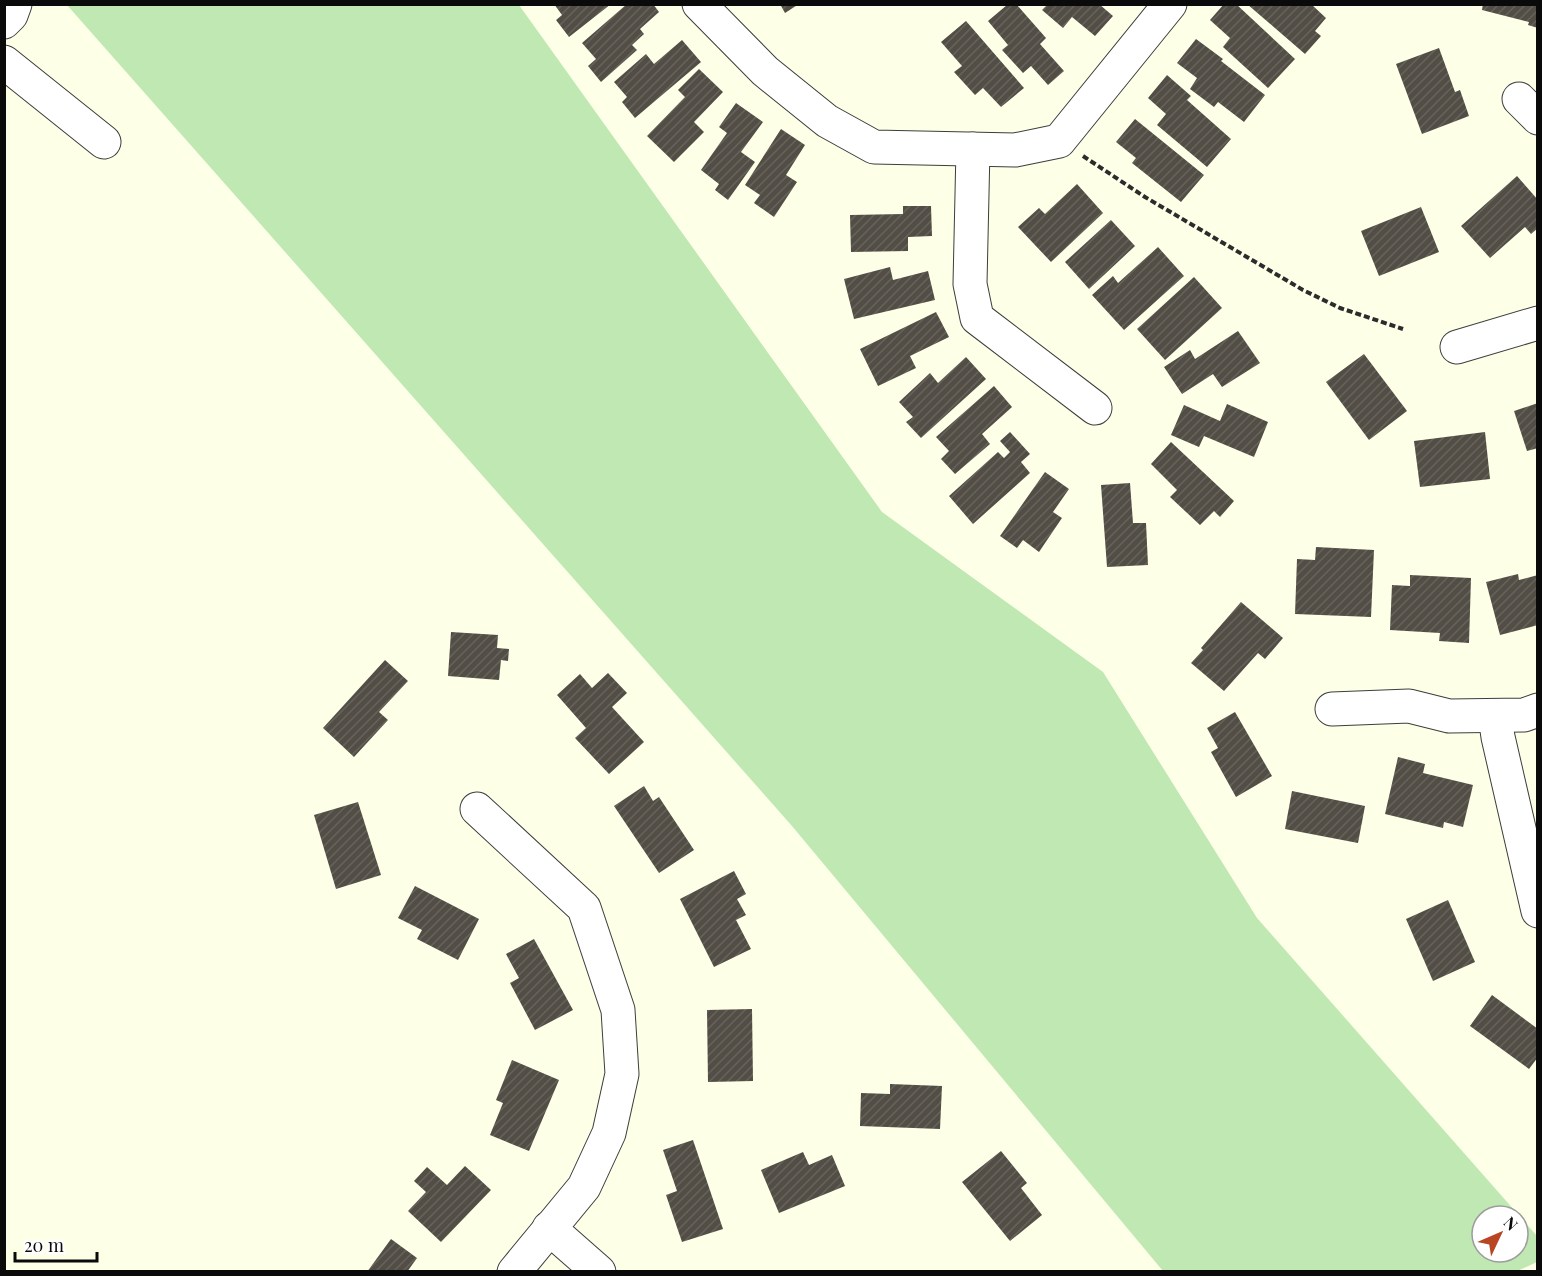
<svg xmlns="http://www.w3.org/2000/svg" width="1542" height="1276" font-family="'Playfair Display',serif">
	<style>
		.grass { fill: #bfe8b2; fill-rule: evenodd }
		.building { fill: url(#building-hatch) }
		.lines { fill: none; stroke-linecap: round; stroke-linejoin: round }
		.minor-casing { stroke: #3d3d3d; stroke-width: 35 }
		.path { stroke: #2c2c2c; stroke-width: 4; stroke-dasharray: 6 3; stroke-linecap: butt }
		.minor { stroke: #fff; stroke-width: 33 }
	</style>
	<defs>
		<pattern id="building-hatch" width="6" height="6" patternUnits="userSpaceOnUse" patternTransform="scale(1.5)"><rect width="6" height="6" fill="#524e46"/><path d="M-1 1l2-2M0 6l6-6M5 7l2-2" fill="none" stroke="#66635c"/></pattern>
	</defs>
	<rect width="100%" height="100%" fill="#fdffe7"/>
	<path class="grass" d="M 67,5 L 519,5 L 882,512 L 1103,672 L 1257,918 L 1537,1236 L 1537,1262 L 1515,1272 L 1163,1271 L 792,826 ZM 1482,1216 L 1518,1216 L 1518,1252 L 1482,1252 Z"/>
	<g class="building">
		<path d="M 554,4 L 611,4 L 569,37 L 556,20 L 562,15 Z"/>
		<path d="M 627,4 L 653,4 L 659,12 L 640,29 L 644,34 L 632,45 L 637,50 L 601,82 L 588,66 L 596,59 L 582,43 Z"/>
		<path d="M 780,4 L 799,4 L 785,13 Z"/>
		<path d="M 1048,4 L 1099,4 L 1113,16 L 1095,36 L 1072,17 L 1063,28 L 1042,10 Z"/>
		<path d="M 1224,4 L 1236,4 L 1295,59 L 1268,88 L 1223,47 L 1230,38 L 1210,20 Z"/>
		<path d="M 1247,4 L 1311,4 L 1326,18 L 1315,31 L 1321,36 L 1305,54 Z"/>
		<path d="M 1483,4 L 1538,4 L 1538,28 L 1528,25 L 1529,22 L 1482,10 Z"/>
		<path d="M 1007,5 L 1017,5 L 1046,38 L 1040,44 L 1064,71 L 1048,85 L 1031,66 L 1023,73 L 1002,50 L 1008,45 L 988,21 Z"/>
		<path d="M 966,21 L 1024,88 L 1001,107 L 983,88 L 975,95 L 954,72 L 962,66 L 941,42 Z"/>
		<path d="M 1196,39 L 1223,59 L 1221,61 L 1265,95 L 1244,122 L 1218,102 L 1214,107 L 1190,89 L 1197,78 L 1177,63 Z"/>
		<path d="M 682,40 L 701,62 L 635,118 L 622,102 L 627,97 L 614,82 L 646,54 L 654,64 Z"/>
		<path d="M 1439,48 L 1455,92 L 1460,90 L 1469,116 L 1422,134 L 1396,64 Z"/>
		<path d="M 699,69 L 723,92 L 694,122 L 704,132 L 674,162 L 647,136 L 685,97 L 678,90 Z"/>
		<path d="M 1167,75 L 1191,96 L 1187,100 L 1231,139 L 1207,167 L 1157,125 L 1166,114 L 1148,98 Z"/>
		<path d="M 736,103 L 763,122 L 741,152 L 755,162 L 728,200 L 715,190 L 719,184 L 701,170 L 727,133 L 719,127 Z"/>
		<path d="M 1135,119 L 1204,175 L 1181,202 L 1132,163 L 1136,158 L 1116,142 Z"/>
		<path d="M 781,129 L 805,145 L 786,175 L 797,182 L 774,217 L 754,203 L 760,195 L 745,185 Z"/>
		<path d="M 1517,176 L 1538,200 L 1538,228 L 1531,234 L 1525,227 L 1490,258 L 1461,226 Z"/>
		<path d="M 1077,184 L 1103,213 L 1051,262 L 1018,227 L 1039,208 L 1045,214 Z"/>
		<path d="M 903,206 L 931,206 L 932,236 L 908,237 L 908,251 L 851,252 L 850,215 L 903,214 Z"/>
		<path d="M 1421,207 L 1439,252 L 1379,276 L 1361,231 Z"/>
		<path d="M 1111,220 L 1135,246 L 1089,289 L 1065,262 Z"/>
		<path d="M 1158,247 L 1184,276 L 1124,330 L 1092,295 L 1113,276 L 1118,283 Z"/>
		<path d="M 890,267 L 893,280 L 928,271 L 935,300 L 854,319 L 844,279 Z"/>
		<path d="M 1194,277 L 1222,308 L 1165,360 L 1137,329 Z"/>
		<path d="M 936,312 L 949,337 L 910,356 L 916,368 L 878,386 L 860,349 Z"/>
		<path d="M 1238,331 L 1260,363 L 1222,387 L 1213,374 L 1182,394 L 1164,367 L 1190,350 L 1195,359 Z"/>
		<path d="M 1364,354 L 1407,411 L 1369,440 L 1326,382 Z"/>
		<path d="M 966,357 L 986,379 L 921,438 L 906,422 L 913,417 L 899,402 L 930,373 L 938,383 Z"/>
		<path d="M 994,386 L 1012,407 L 982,434 L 990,444 L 955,474 L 941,459 L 949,451 L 936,437 Z"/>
		<path d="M 1538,403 L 1538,448 L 1527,451 L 1514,411 Z"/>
		<path d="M 1227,404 L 1268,422 L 1254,457 L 1204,436 L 1199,447 L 1171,435 L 1184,405 L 1220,421 Z"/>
		<path d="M 1010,432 L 1030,454 L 1021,462 L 1030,473 L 973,524 L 949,496 L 998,452 L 1004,458 L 1010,452 L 1000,441 Z"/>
		<path d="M 1485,432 L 1490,479 L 1420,487 L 1414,441 Z"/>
		<path d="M 1171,442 L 1234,501 L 1220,517 L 1214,511 L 1200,525 L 1170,497 L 1177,490 L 1151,464 Z"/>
		<path d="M 1045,472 L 1069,489 L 1053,512 L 1062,518 L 1039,552 L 1023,540 L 1017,548 L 1000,536 Z"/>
		<path d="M 1130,483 L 1133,523 L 1146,523 L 1148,565 L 1107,567 L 1101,485 Z"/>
		<path d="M 1316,547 L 1374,550 L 1371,617 L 1295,614 L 1297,559 L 1315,560 Z"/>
		<path d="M 1518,574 L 1519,580 L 1538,575 L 1538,625 L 1500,635 L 1486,582 Z"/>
		<path d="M 1410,575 L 1471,578 L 1469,643 L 1439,641 L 1440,633 L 1390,630 L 1392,585 L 1410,586 Z"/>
		<path d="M 1241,602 L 1283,638 L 1265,659 L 1258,653 L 1224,691 L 1191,663 L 1203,650 L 1201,648 Z"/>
		<path d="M 451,632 L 498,635 L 497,648 L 509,649 L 508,661 L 501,660 L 499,680 L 448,676 Z"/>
		<path d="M 385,660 L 408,681 L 379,712 L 388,720 L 354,757 L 323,728 Z"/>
		<path d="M 608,673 L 627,693 L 612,707 L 644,742 L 609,774 L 575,738 L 586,728 L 557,695 L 580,674 L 592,688 Z"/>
		<path d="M 1235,712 L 1272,776 L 1236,797 L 1211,752 L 1218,748 L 1207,728 Z"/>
		<path d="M 1398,757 L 1425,764 L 1423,773 L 1473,785 L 1463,827 L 1444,822 L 1443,828 L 1385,814 Z"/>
		<path d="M 644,786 L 653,801 L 659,797 L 694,850 L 659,873 L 614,806 Z"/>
		<path d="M 1292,791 L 1365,806 L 1358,843 L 1285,829 Z"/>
		<path d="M 358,802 L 381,875 L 336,889 L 314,815 Z"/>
		<path d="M 734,871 L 746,894 L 737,899 L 746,915 L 736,920 L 751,949 L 714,967 L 680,899 Z"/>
		<path d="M 415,886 L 479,919 L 458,960 L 417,939 L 422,930 L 398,918 Z"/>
		<path d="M 1448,900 L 1475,962 L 1433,981 L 1406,919 Z"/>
		<path d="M 534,939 L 573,1010 L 535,1030 L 510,983 L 519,978 L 506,954 Z"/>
		<path d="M 1492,995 L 1538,1029 L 1538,1057 L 1529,1069 L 1470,1026 Z"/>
		<path d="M 752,1009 L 753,1081 L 708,1082 L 707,1010 Z"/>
		<path d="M 512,1060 L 559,1080 L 529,1151 L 490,1135 L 503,1103 L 496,1100 Z"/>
		<path d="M 890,1084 L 942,1086 L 940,1129 L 860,1126 L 861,1093 L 890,1094 Z"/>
		<path d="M 693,1140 L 723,1229 L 682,1242 L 666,1195 L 677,1191 L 663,1150 Z"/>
		<path d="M 1001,1151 L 1027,1183 L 1021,1188 L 1042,1215 L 1010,1241 L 962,1182 Z"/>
		<path d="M 803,1152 L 809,1165 L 832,1155 L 845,1186 L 779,1213 L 761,1170 Z"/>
		<path d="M 465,1166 L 491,1190 L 441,1242 L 408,1211 L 426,1192 L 414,1181 L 427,1167 L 447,1185 Z"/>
		<path d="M 391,1239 L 417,1258 L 407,1272 L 367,1272 Z"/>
	</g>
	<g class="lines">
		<g class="minor-casing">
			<g id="minor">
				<path d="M 699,4 L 765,71 L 827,121 L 874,147 L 1015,150 L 1059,141 L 1170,4"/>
				<path d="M 4,22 L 11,15 L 15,4"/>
				<path d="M 4,62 L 104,142"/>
				<path d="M 1519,99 L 1538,118"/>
				<path d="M 973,149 L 970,284 L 977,318 L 1095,408"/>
				<path d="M 1457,347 L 1538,323"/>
				<path d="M 1332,709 L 1409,706 L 1449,716 L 1524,715 L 1538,710"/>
				<path d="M 1495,716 L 1498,737 L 1538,911"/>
				<path d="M 477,809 L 584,908 L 618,1010 L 622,1074 L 609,1133 L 584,1187 L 514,1272"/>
				<path d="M 549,1228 L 599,1272"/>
			</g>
		</g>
		<path class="path" d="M 1083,156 L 1145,197 L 1303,290 L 1340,308 L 1403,329"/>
		<use href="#minor" class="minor"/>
	</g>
	<rect width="1542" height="1276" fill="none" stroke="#0a0a0a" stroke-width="12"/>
	<g transform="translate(1500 1234) rotate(46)"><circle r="28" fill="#ffffff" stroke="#9d9d9d" stroke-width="1.5"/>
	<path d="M0-4.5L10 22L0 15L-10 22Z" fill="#b94623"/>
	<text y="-9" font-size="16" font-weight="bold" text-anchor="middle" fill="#0a0a0a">N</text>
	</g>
	<path d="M15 1252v9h82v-9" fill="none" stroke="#0a0a0a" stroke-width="3"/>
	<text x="24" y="1252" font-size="18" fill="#0a0a0a" stroke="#ffffff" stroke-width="4.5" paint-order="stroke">20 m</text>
</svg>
